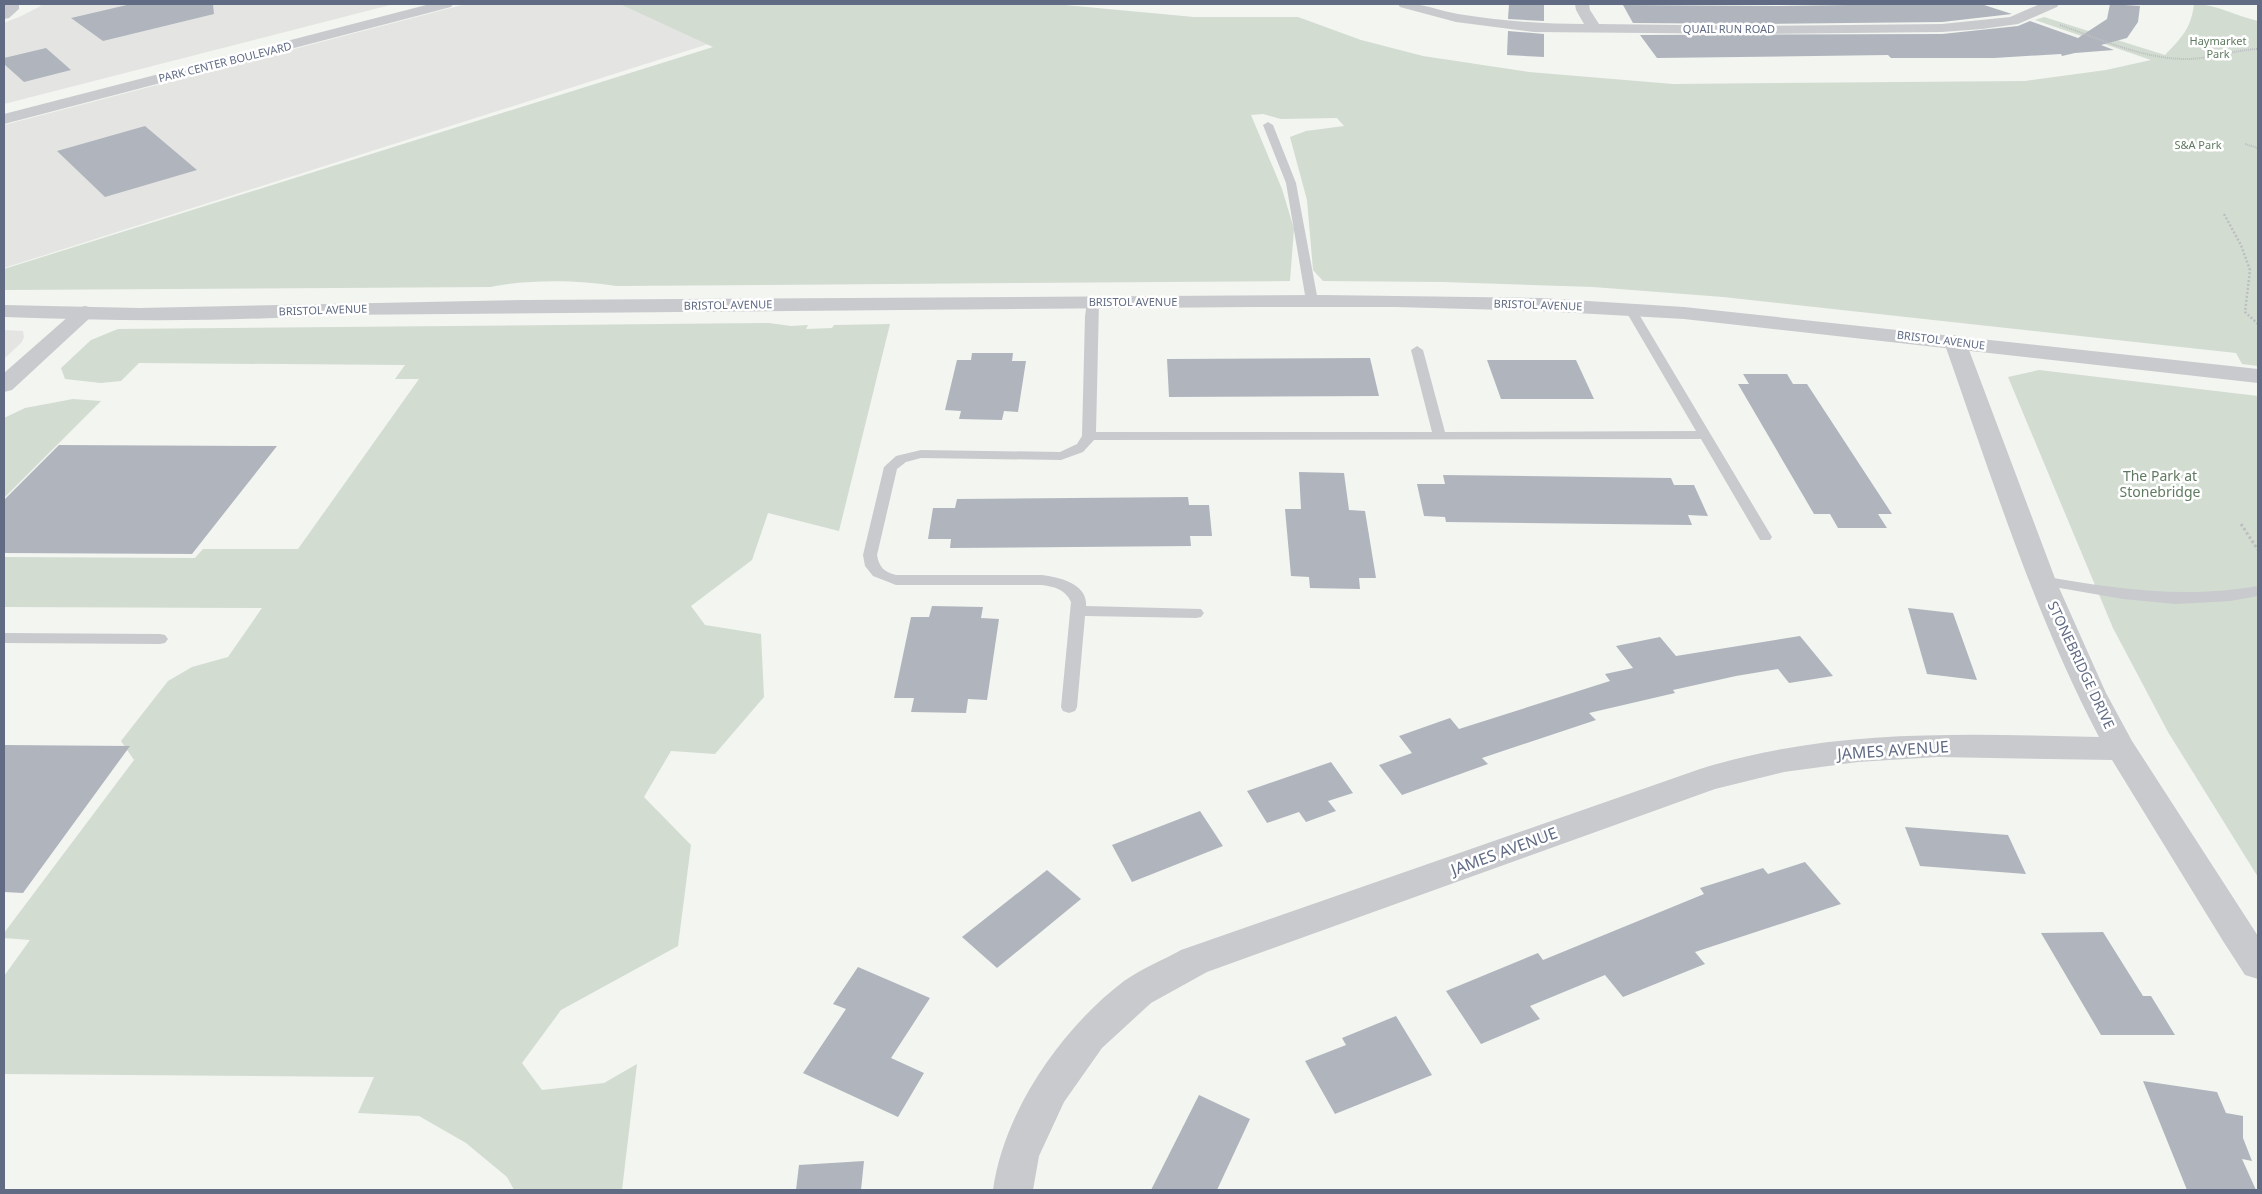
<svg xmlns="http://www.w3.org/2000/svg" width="2262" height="1194" font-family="'Noto Sans',sans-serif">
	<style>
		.built { fill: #e4e5e3 }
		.green { fill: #d2dcd1 }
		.building { fill: #b0b5bd }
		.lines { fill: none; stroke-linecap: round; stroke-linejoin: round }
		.path-far2 { stroke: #bdbec1; stroke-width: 2; stroke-dasharray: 1 1; stroke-linecap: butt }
		.path-far1 { stroke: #bdbec1; stroke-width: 2.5; stroke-dasharray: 2 2; stroke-linecap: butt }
		.path { stroke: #bdbec1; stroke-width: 3; stroke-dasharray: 2.5 2.5; stroke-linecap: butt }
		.service { fill: #c8cace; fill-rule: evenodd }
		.minor { fill: #c8cace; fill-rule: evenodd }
		.tertiary { fill: #c8cace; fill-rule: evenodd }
		.labels { text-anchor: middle; stroke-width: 5; stroke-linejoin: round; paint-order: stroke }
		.far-street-label { font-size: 11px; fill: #616c84; stroke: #fff }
		.far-park-label { font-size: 11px; fill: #607a61; stroke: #fff }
		.park-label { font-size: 14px; fill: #607a61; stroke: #fff }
		.street-label { font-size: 14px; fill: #616c84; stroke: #fff }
		.near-street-label { font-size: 16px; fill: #616c84; stroke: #fff }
	</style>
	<rect width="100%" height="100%" fill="#f3f5f0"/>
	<g class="built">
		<path d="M 39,4 L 394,4 L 4,104 L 4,23 L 19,17 L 41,6 Z"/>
		<path d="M 466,4 L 642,4 L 721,40 L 4,268 L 4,125 Z"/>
		<path d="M 4,330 L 23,331 L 24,337 L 22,342 L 4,359 Z"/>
	</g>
	<g class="green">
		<path d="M 620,4 L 1054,4 L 1194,17 L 1298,17 L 1361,40 L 1423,56 L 1529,72 L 1673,84 L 2025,81 L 2106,70 L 2151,60 L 2035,20 L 2044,17 L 2165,55 C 2182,37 2191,29 2194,4 C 2216,4 2236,16 2258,21 L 2258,366 L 2242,364 L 2236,353 L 1723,297 L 1593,287 L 1443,282 L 1323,281 L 1313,270 L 1307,200 L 1290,137 L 1306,131 L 1344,126 L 1337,118 L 1281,119 L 1263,114 L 1251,115 L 1282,189 L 1294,229 L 1290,281 L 616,286 C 580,280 527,279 491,287 L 4,290 L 4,269 L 713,47 Z"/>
		<path d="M 769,323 L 791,326 L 808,325 L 806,329 L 832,328 L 834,325 L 890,324 L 839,531 L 768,513 L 752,560 L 691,606 L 705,625 L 761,634 L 764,697 L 715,754 L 671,751 L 644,797 L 691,845 L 678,946 L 561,1010 L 522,1063 L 542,1090 L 604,1083 L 637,1064 L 622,1190 L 514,1190 L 507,1177 L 466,1143 L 419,1116 L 358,1113 L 374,1077 L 4,1074 L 4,976 L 30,940 L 4,938 L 4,933 L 134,760 L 121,741 L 168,681 L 192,667 L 228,657 L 262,608 L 4,607 L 4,557 L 195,558 L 203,549 L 298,549 L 419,379 L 395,379 L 405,365 L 139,363 L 121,381 L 101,383 L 65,379 L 61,368 L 91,340 L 118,329 Z"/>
		<path d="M 2039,370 L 2258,396 L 2258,877 L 2168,732 L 2113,628 L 2008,377 Z"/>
		<path d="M 73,399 L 101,401 L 4,498 L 4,418 L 25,408 Z"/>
	</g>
	<g class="building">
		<path d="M 131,4 L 213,4 L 214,14 L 103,41 L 71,18 Z"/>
		<path d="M 1509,4 L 1544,4 L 1544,21 L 1508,19 Z"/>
		<path d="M 1851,4 L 1981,4 L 2012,14 L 1942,22 L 1765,24 L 1633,23 L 1623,5 L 1776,6 L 1850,5 Z"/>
		<path d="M 2110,4 L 2140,6 L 2138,22 L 2127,38 L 2101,45 L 2114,50 L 2075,53 L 2062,56 L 2061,54 L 1994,58 L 1891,58 L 1888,55 L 1657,58 L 1640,35 L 1942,34 L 2018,26 L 2030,21 L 2078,38 L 2107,19 Z"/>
		<path d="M 1508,31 L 1544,34 L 1544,57 L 1507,55 Z"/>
		<path d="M 46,48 L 71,70 L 24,82 L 4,64 L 4,58 Z"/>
		<path d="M 145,126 L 197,170 L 105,197 L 57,151 Z"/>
		<path d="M 972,353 L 1013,353 L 1012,361 L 1026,361 L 1018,412 L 1004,411 L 1002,420 L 959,419 L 961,411 L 945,410 L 957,360 L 971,360 Z"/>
		<path d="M 1370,358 L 1379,396 L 1169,397 L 1167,359 Z"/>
		<path d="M 1487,360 L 1576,360 L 1594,399 L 1501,399 Z"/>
		<path d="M 1743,374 L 1787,374 L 1793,384 L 1807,384 L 1892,514 L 1878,514 L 1887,528 L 1838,528 L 1830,514 L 1814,514 L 1738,384 L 1749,384 Z"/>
		<path d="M 59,445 L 277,446 L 192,554 L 4,553 L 4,500 Z"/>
		<path d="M 1299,472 L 1344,473 L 1349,510 L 1365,511 L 1376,578 L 1359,578 L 1360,589 L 1310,588 L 1309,577 L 1291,576 L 1285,509 L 1301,509 Z"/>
		<path d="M 1443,475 L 1671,478 L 1674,485 L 1694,485 L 1708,516 L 1688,515 L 1692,525 L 1446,522 L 1445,517 L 1424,516 L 1417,484 L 1445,484 Z"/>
		<path d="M 1188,497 L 1189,505 L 1209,505 L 1212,536 L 1190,536 L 1191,546 L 950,548 L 951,539 L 928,539 L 933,508 L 955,508 L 957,499 Z"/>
		<path d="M 932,606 L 983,607 L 981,618 L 999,619 L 987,700 L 968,699 L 966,713 L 911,712 L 914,698 L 894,698 L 911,617 L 929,617 Z"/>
		<path d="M 1908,608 L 1953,613 L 1977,680 L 1927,674 Z"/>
		<path d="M 1800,636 L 1833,676 L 1789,683 L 1778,669 L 1736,676 L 1673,690 L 1675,693 L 1589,713 L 1596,720 L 1482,758 L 1488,764 L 1402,795 L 1379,765 L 1412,753 L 1399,736 L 1450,718 L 1459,729 L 1610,681 L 1605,674 L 1633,668 L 1616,646 L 1660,637 L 1676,656 Z"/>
		<path d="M 4,745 L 130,746 L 23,893 L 4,892 Z"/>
		<path d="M 1331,762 L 1353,793 L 1328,801 L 1336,811 L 1306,822 L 1299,812 L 1267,823 L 1247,791 Z"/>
		<path d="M 1200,811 L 1223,846 L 1132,882 L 1112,845 Z"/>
		<path d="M 1905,827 L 2008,835 L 2026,874 L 1920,866 Z"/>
		<path d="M 1805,862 L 1841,904 L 1695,952 L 1705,964 L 1623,997 L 1605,975 L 1530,1006 L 1540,1019 L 1481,1044 L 1446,991 L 1538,953 L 1543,960 L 1704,894 L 1700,888 L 1763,868 L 1768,874 Z"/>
		<path d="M 1047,870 L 1081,899 L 997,968 L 962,937 Z"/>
		<path d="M 2103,932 L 2143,996 L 2151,996 L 2175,1035 L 2101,1035 L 2041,933 Z"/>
		<path d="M 858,967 L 930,998 L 891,1058 L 924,1073 L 898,1117 L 803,1073 L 846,1009 L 833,1004 Z"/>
		<path d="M 1396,1016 L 1432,1075 L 1335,1114 L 1305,1061 L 1346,1045 L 1342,1038 Z"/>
		<path d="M 2143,1081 L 2217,1092 L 2226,1113 L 2243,1116 L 2243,1138 L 2252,1161 L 2242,1159 L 2256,1190 L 2187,1190 Z"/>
		<path d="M 1199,1095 L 1250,1119 L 1217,1190 L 1151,1190 Z"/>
		<path d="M 864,1161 L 861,1190 L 796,1190 L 799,1165 Z"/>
	</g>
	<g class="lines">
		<g class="path-far2">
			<path d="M 2060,25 C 2100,39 2143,59 2186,59 C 2210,59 2234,50 2258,49"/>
			<path d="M 2245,144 L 2258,148"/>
		</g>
		<path class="path-far1" d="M 2224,214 L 2241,245 L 2250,270 L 2245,312 L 2258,324"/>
		<path class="path" d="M 2241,524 L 2258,550"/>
		<g class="service">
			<path d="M 1268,122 L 1273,125 L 1296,183 L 1318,301 L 1316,303 L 1308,303 L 1306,301 L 1286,183 L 1263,125 Z"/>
			<path d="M 1093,299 L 1099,302 L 1096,432 L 1432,432 L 1411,350 L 1417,346 L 1423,350 L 1445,432 L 1696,431 L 1624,308 L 1626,306 L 1634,306 L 1772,537 L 1770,540 L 1760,540 L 1701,439 L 1094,440 L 1083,452 L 1061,460 L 921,458 L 906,462 L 897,469 L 877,555 C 879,567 884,572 896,575 L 1042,575 C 1059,577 1088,584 1086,606 L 1201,609 L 1204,613 L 1201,617 L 1196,618 L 1085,616 L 1077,707 L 1075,711 L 1069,713 L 1063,711 L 1061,707 L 1071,602 C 1065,589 1055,587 1042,585 L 896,585 L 873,576 L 865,566 L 863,555 L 884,467 L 896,456 L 921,450 L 1060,452 L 1077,444 L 1082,436 L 1085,316 L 1087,302 Z"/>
			<path d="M 2042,576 C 2117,589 2183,599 2258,586 L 2258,596 L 2230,601 L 2176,604 L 2123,599 L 2037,584 L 2035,581 L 2037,578 Z"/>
			<path d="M 4,633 L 160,634 L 165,635 L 168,639 L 165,643 L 160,644 L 4,643 Z"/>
		</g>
		<g class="minor">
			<path d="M 5,4 L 19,4 L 19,9 L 9,18 L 4,19 Z"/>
			<path d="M 430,4 L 453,4 L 451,7 L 4,124 L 4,114 Z"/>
			<path d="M 1398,4 C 1421,2 1436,10 1458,14 C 1500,21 1542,24 1584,24 L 1576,10 L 1575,4 L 1589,4 L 1590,10 L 1599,24 L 1765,26 L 1942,24 L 2010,17 L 2040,4 L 2059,4 L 2057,7 L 2018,24 L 1982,29 L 1942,32 L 1765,34 L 1534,32 L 1456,22 L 1400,7 Z"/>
			<path d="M 85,306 L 92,308 L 96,312 L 92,316 L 12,390 L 4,392 L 4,373 L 78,308 Z"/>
			<path d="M 1955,335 L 1963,337 L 1966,342 L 2056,581 L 2106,693 L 2132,741 L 2258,936 L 2258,979 L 2245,975 L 2223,941 L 2112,760 L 1937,757 L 1858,762 L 1784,772 L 1715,789 L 1207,972 L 1151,1003 L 1102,1048 L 1064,1102 L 1039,1156 L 1033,1190 L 993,1190 C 1004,1111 1061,1029 1124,981 C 1141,969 1163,960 1181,950 L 1700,769 C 1832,728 1963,734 2099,737 C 2033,611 1991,475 1944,342 L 1947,337 Z"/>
		</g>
		<path class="tertiary" d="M 1323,295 L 1540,298 L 1684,307 L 2258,369 L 2258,383 L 1684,319 L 1540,311 L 1395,307 L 1251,307 L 331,315 C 222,322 113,321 4,317 L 4,305 L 139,308 L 525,300 Z"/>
	</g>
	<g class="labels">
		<g class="far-street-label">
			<text x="1729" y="33">QUAIL RUN ROAD</text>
			<text transform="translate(225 62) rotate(-14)" y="4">PARK CENTER BOULEVARD</text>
			<text x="1133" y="306">BRISTOL AVENUE</text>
			<text transform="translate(728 305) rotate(-1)" y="4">BRISTOL AVENUE</text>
			<text transform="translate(1538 305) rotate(2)" y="4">BRISTOL AVENUE</text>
			<text transform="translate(323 310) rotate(-2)" y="4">BRISTOL AVENUE</text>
			<text transform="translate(1941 340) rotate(7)" y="4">BRISTOL AVENUE</text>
		</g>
		<g class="far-park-label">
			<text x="2218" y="45">Haymarket<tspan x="2218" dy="13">Park</tspan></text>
			<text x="2198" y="149">S&amp;A Park</text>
		</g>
		<g class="park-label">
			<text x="2160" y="481">The Park at<tspan x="2160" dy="16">Stonebridge</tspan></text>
		</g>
		<g class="street-label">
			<text transform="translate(2081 665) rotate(65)" y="5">STONEBRIDGE DRIVE</text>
		</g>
		<g class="near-street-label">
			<text transform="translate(1893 750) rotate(-4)" y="6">JAMES AVENUE</text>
			<text transform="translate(1504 851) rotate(-20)" y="6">JAMES AVENUE</text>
		</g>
	</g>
	<rect width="2262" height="1194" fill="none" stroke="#616c84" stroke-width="10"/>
</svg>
